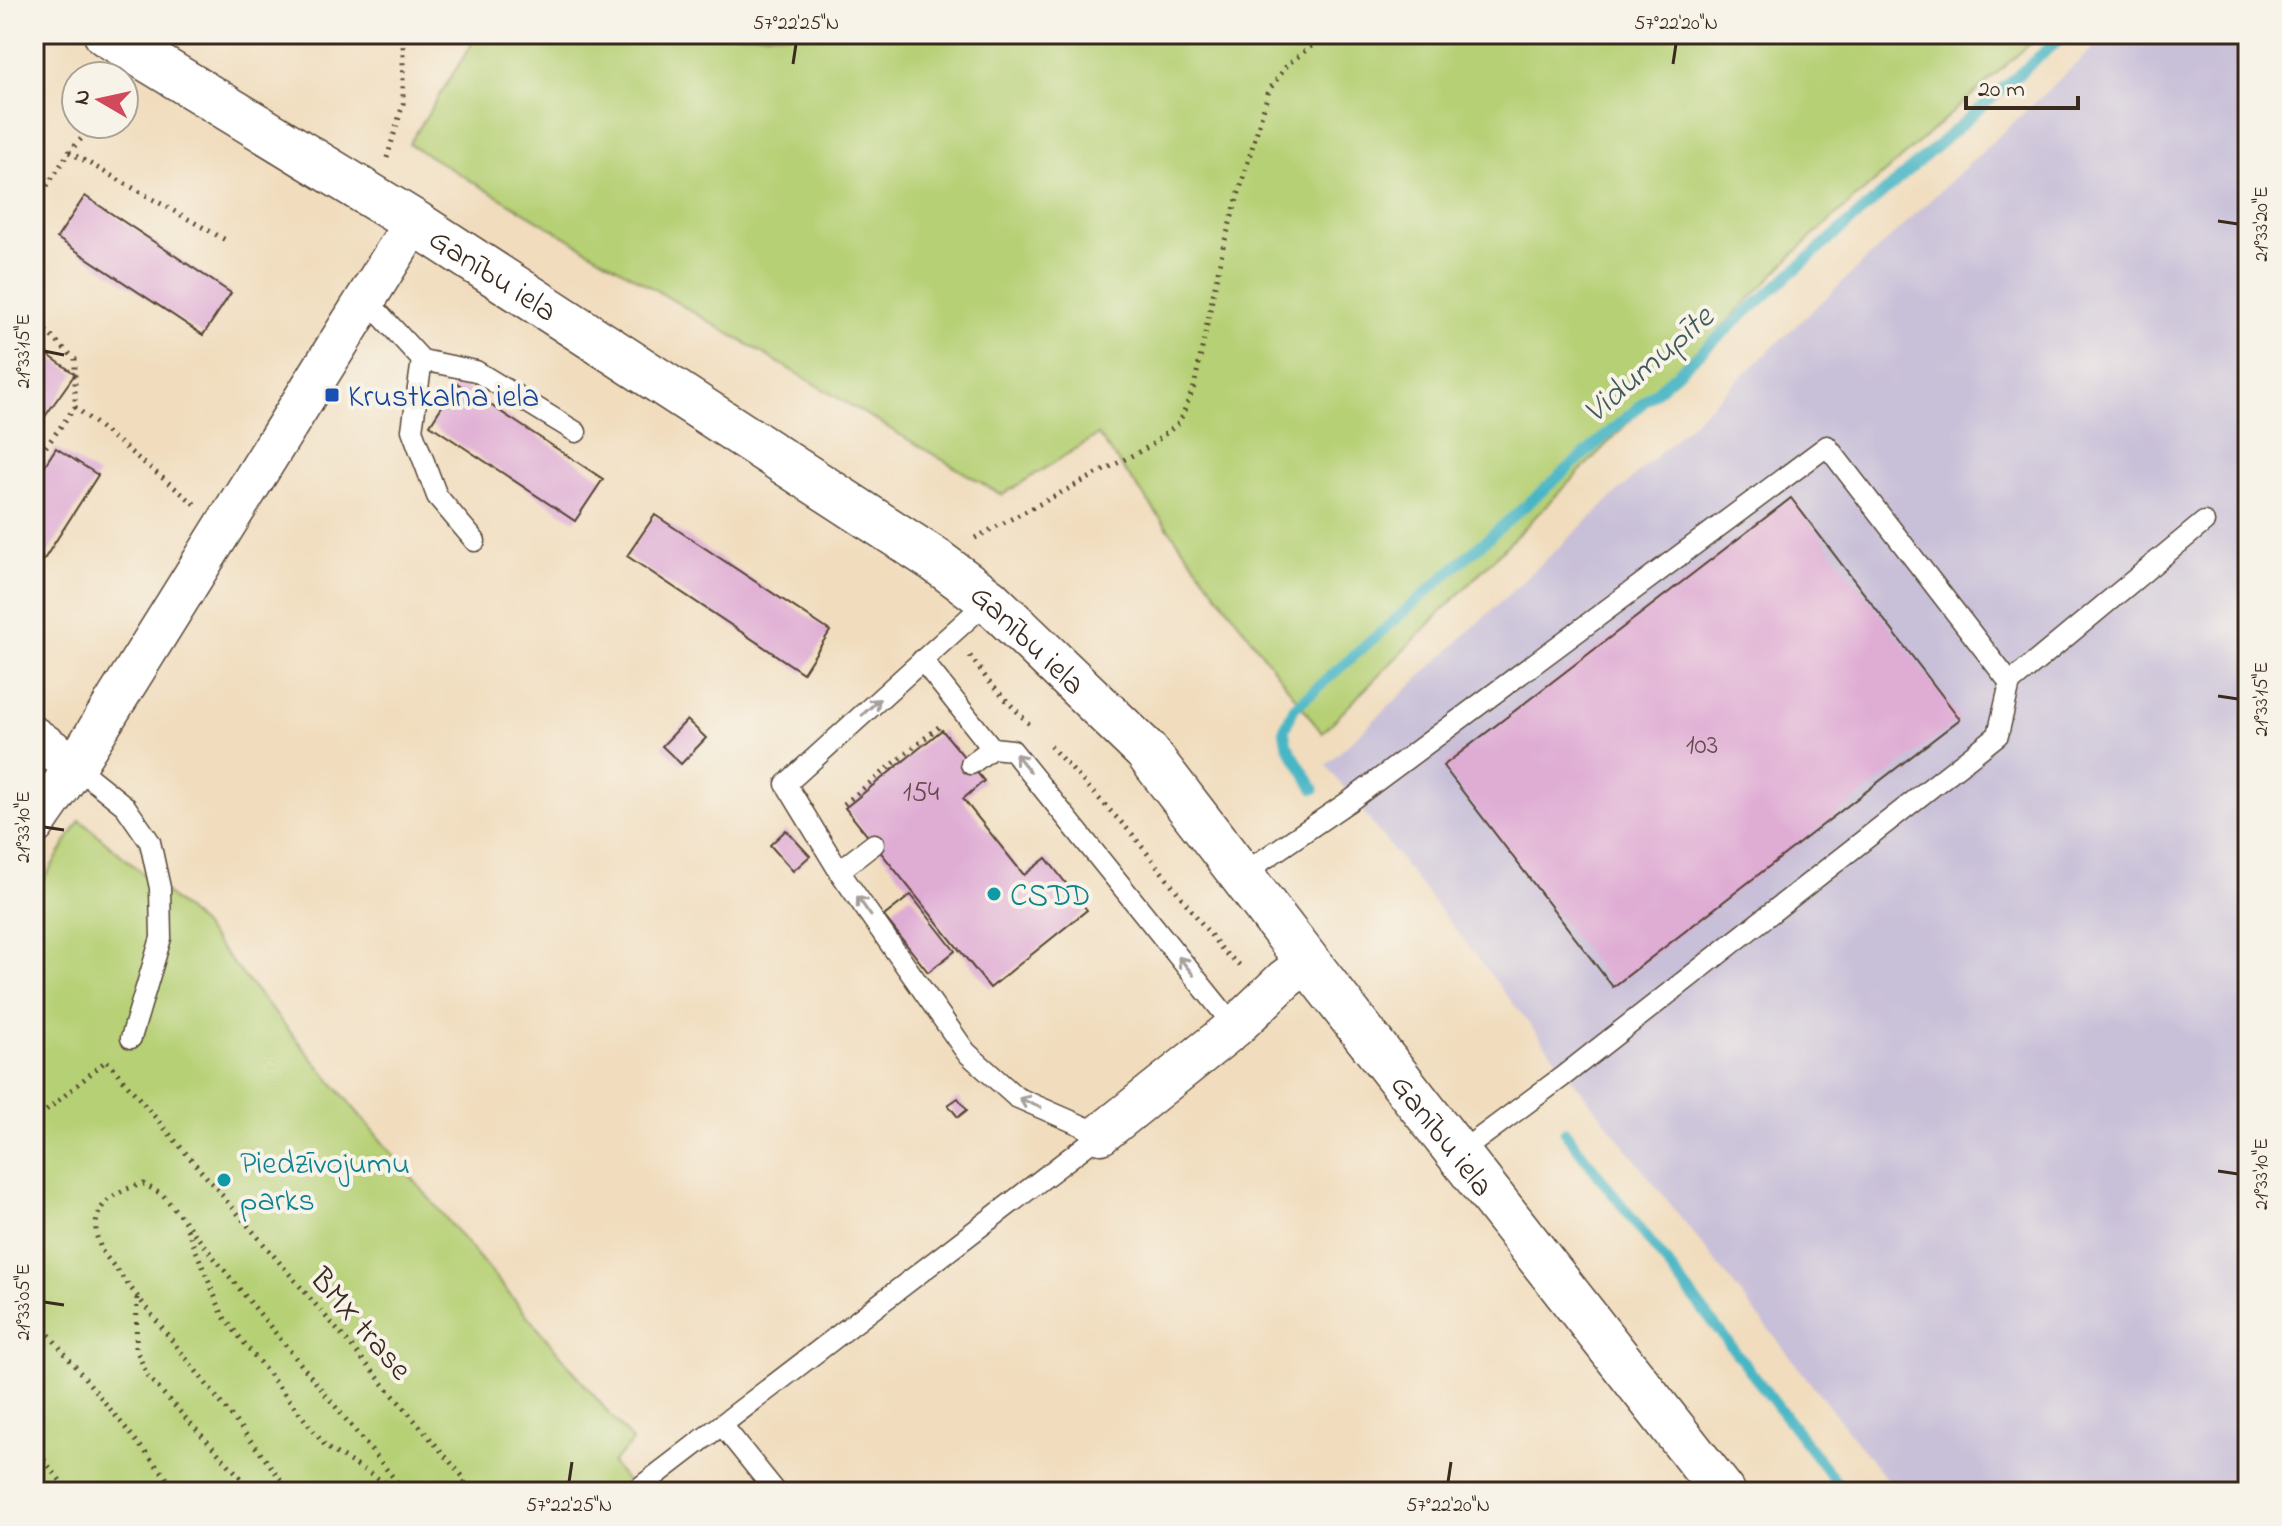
<svg xmlns="http://www.w3.org/2000/svg" width="2282" height="1526" font-family="'Indie Flower',sans-serif">
	<style>
		.industrial { fill: #c8bfd8 }
		.green { fill: #b6d075; stroke: #787d4a; stroke-width: 2 }
		.lines { fill: none; stroke-linecap: round; stroke-linejoin: round }
		.stream { stroke: #49b6c5; stroke-width: 11 }
		.building { fill: #dfacd4 }
		.service-casing { stroke: #564536; stroke-width: 23 }
		.minor-casing { stroke: #564536; stroke-width: 43 }
		.tertiary-casing { stroke: #564536; stroke-width: 47 }
		.path { stroke: #564536; stroke-width: 5; stroke-dasharray: 2 6; stroke-linecap: butt }
		.service { stroke: #fff; stroke-width: 20 }
		.minor { stroke: #fff; stroke-width: 40 }
		.tertiary { stroke: #fff; stroke-width: 44 }
		.oneway { stroke: #a79f9a }
		.ticks { fill: none; stroke: #3b2a1e; stroke-width: 3 }
		.transit-dot { fill: #1a4fb4; stroke: #f7f3e8; stroke-width: 3 }
		.culture-dot { fill: #0f9aa8; stroke: #f7f3e8; stroke-width: 3 }
		.labels { text-anchor: middle; stroke-width: 8; stroke-linejoin: round; paint-order: stroke }
		.number-label { font-size: 28px; fill: #644a4c }
		.street-label { font-size: 32px; fill: #3b2a1e; stroke: #f7f3e8 }
		.transit-label { font-size: 32px; fill: #164399; stroke: #f7f3e8; text-anchor: start }
		.culture-label { font-size: 32px; fill: #0d838f; stroke: #f7f3e8; text-anchor: start }
		.water-label { font-size: 34px; font-style: italic; fill: #405b58; stroke: #f7f3e8 }
		.neatline { fill: none; stroke: #3b2a1e; stroke-width: 3 }
		.ticks-label { font-size: 20px; text-anchor: middle; fill: #3b2a1e }
	</style>
	<rect width="100%" height="100%" fill="#f7f3e8"/>
	<filter id="ink" filterUnits="userSpaceOnUse"><feTurbulence type="fractalNoise" baseFrequency=".0125" numOctaves="2"/><feDisplacementMap in="SourceGraphic" scale="16" xChannelSelector="R" yChannelSelector="G"/><feConvolveMatrix kernelMatrix="1 2 1 2 8 2 1 2 1" color-interpolation-filters="sRGB"/></filter>
	<filter id="wash" filterUnits="userSpaceOnUse"><feTurbulence type="fractalNoise" baseFrequency=".006" numOctaves="4" result="noise"/><feDisplacementMap in="SourceGraphic" scale="32" xChannelSelector="R" yChannelSelector="G"/><feGaussianBlur stdDeviation="1.8" result="paint"/><feColorMatrix in="noise" values="0 0 0 0 0 0 0 0 0 0 0 0 0 0 0 0 0 1.4 0 .05"/><feComposite in="paint" operator="in"/></filter>
	<g filter="url(#wash)">
		<rect width="100%" height="100%" fill="#f1ddbe"/>
		<path class="industrial" d="M 2108,34 L 2248,34 L 2248,1492 L 1896,1492 L 1326,765 Z"/>
		<g class="green">
			<path d="M 478,34 L 2041,34 L 1804,244 L 1322,733 L 1098,435 L 1002,495 L 409,144 Z"/>
			<path d="M 80,820 L 195,918 L 633,1442 L 612,1463 L 635,1492 L 34,1492 L 34,895 Z"/>
		</g>
		<g class="lines">
			<g class="stream">
				<path d="M 1314,789 L 1287,745 L 1284,730 L 1294,708 L 2065,34"/>
				<path d="M 1565,1132 L 1844,1492"/>
			</g>
		</g>
		<g id="blocks">
			<g class="building">
				<path d="M 85,196 L 231,293 L 203,335 L 57,238 Z"/>
				<path d="M 34,345 L 75,374 L 34,432 L 36,380 Z"/>
				<path d="M 457,383 L 603,479 L 575,521 L 430,425 Z"/>
				<path d="M 56,448 L 98,475 L 34,575 L 34,482 Z"/>
				<path d="M 1791,498 L 1960,719 L 1613,987 L 1443,766 Z"/>
				<path d="M 655,515 L 830,631 L 803,673 L 627,556 Z"/>
				<path d="M 687,720 L 706,738 L 681,764 L 662,746 Z"/>
				<path d="M 942,730 L 984,781 L 963,799 L 1024,875 L 1046,858 L 1087,910 L 990,988 L 845,808 Z"/>
				<path d="M 786,830 L 810,856 L 793,871 L 770,845 Z"/>
				<path d="M 911,895 L 955,951 L 928,972 L 884,916 Z"/>
				<path d="M 958,1098 L 967,1110 L 958,1117 L 948,1105 Z"/>
			</g>
		</g>
	</g>
	<g filter="url(#ink)">
		<use href="#blocks" fill-opacity="0" stroke="#564536" stroke-width="2"/>
		<g class="lines">
			<g class="service-casing">
				<g id="service">
					<path d="M 366,299 L 422,360 L 476,371 L 576,432"/>
					<path d="M 422,360 L 412,430 L 437,496 L 475,541"/>
					<path d="M 922,660 L 992,748"/>
					<path d="M 971,764 L 992,748 L 1012,750 L 1235,1027"/>
					<path d="M 75,766 L 125,806 L 150,842 L 160,888 L 161,938 L 131,1038"/>
					<path d="M 839,871 L 874,844"/>
					<path d="M 1241,875 L 1351,800 L 1827,446 L 2010,683 L 2204,522"/>
					<path d="M 1458,1154 L 1562,1077 L 1998,735 L 2010,683"/>
					<path d="M 722,1425 L 776,1492"/>
					<path d="M 634,1492 L 1101,1134 L 1016,1097 L 966,1052 L 839,871 L 786,784 L 989,600"/>
				</g>
			</g>
			<g class="minor-casing">
				<g id="minor">
					<path d="M 34,737 L 75,766"/>
					<path d="M 34,825 L 75,766 L 414,222"/>
					<path d="M 1101,1134 L 1235,1027 L 1285,979 L 1308,962"/>
				</g>
			</g>
			<g class="tertiary-casing">
				<g id="tertiary">
					<path id="s1" d="M 106,34 L 414,222 L 935,560 L 989,600 L 1146,751 L 1308,962 L 1723,1492"/>
				</g>
			</g>
			<g class="path">
				<path d="M 69,152 L 229,242"/>
				<path d="M 387,158 L 403,104 L 403,34"/>
				<path d="M 34,206 L 69,152 L 95,124"/>
				<path d="M 34,320 L 75,359 L 75,407 L 34,463"/>
				<path d="M 75,407 L 196,505"/>
				<path d="M 975,538 L 1150,446 L 1179,423 L 1194,387 L 1223,247 L 1269,90 L 1288,64 L 1327,34"/>
				<path d="M 970,656 L 990,683 L 1032,727"/>
				<path d="M 1050,746 L 1133,835 L 1224,952 L 1242,967"/>
				<path d="M 844,804 L 941,725"/>
				<path d="M 107,1061 L 464,1478 L 466,1492"/>
				<path d="M 34,1121 L 107,1060"/>
				<path d="M 34,1144 L 38,1157 L 34,1177"/>
				<path d="M 187,1229 L 223,1316 L 327,1448 L 401,1492"/>
				<path d="M 137,1298 L 136,1349 L 148,1377 L 254,1492"/>
				<path d="M 34,1316 L 178,1492"/>
				<path d="M 34,1447 L 69,1492"/>
				<path d="M 291,1492 L 101,1250 C 100,1244 96,1237 96,1231 C 94,1202 120,1189 144,1184 L 163,1195 L 405,1492"/>
			</g>
			<use href="#service" class="service"/>
			<use href="#minor" class="minor"/>
			<use href="#tertiary" class="tertiary"/>
		</g>
		<defs><path id="oneway-shaft" d="M-6 0H5M1.5-3L5.5 0L1.5 3" fill="none" stroke-width="1.6" stroke-linecap="round" stroke-linejoin="round" transform="scale(2)"/></defs>
		<g class="oneway">
			<use href="#oneway-shaft" transform="translate(871 707) rotate(-42)"/>
			<use href="#oneway-shaft" transform="translate(1023 763) rotate(-129)"/>
			<use href="#oneway-shaft" transform="translate(864 906) rotate(-125)"/>
			<use href="#oneway-shaft" transform="translate(1186 966) rotate(-129)"/>
			<use href="#oneway-shaft" transform="translate(1030 1103) rotate(-156)"/>
		</g>
	</g>
	<path class="ticks" d="M 793,64 L 796,44M 1673,64 L 1676,44M 2218,221 L 2238,224M 44,351 L 64,355M 2218,696 L 2238,699M 44,827 L 64,830M 2218,1171 L 2238,1174M 44,1302 L 64,1305M 569,1482 L 572,1462M 1448,1482 L 1451,1462"/>
	<rect class="transit-dot" x="324" y="387" width="16" height="16" rx="4"/>
	<g class="culture-dot">
		<circle cx="994" cy="894" r="8"/>
		<circle cx="224" cy="1180" r="8"/>
	</g>
	<g class="labels">
		<g class="number-label">
			<text x="1702" y="753">103</text>
			<text x="921" y="800">154</text>
		</g>
		<g class="street-label">
			<text dy="11" stroke="none"><textPath href="#s1" startOffset="456">Ganību iela</textPath></text>
			<text dy="11" stroke="none"><textPath href="#s1" startOffset="1104">Ganību iela</textPath></text>
			<text dy="11" stroke="none"><textPath href="#s1" startOffset="1752">Ganību iela</textPath></text>
			<text transform="translate(362 1323) rotate(49)" y="11">BMX trase</text>
		</g>
		<g class="transit-label">
			<text x="348" y="406">Krustkalna iela</text>
		</g>
		<g class="culture-label">
			<text x="1010" y="905">CSDD</text>
			<text x="240" y="1173">Piedzīvojumu<tspan x="240" dy="37">parks</tspan></text>
		</g>
		<g class="water-label">
			<text transform="translate(1647 363) rotate(-41)" y="12">Vidumupīte</text>
		</g>
	</g>
	<rect width="2282" height="1526" fill="none" stroke="#f7f3e8" stroke-width="88"/>
	<g transform="translate(100 100) rotate(279)"><circle r="38" fill="#f7f3e8" stroke="#aca397" stroke-width="2"/>
	<path d="M0-6L14 30L0 20L-14 30Z" fill="#d1495b"/>
	<text y="-12" font-size="22" font-weight="bold" text-anchor="middle" fill="#3b2a1e">N</text>
	</g>
	<path d="M1966 96v12h112v-12" fill="none" stroke="#3b2a1e" stroke-width="4"/>
	<text x="1978" y="96" font-size="24" fill="#3b2a1e" stroke="#f7f3e8" stroke-width="6" paint-order="stroke">20 m</text>
	<rect x="44" y="44" width="2194" height="1438" class="neatline"/>
	<g class="ticks-label">
		<text x="796" y="29">57°22'25"N</text>
		<text x="1676" y="29">57°22'20"N</text>
		<text transform="translate(2260 224) rotate(-90)" y="7">21°33'20"E</text>
		<text transform="translate(22 351) rotate(-90)" y="7">21°33'15"E</text>
		<text transform="translate(2260 699) rotate(-90)" y="7">21°33'15"E</text>
		<text transform="translate(22 827) rotate(-90)" y="7">21°33'10"E</text>
		<text transform="translate(2260 1174) rotate(-90)" y="7">21°33'10"E</text>
		<text transform="translate(22 1302) rotate(-90)" y="7">21°33'05"E</text>
		<text x="569" y="1511">57°22'25"N</text>
		<text x="1448" y="1511">57°22'20"N</text>
	</g>
</svg>
